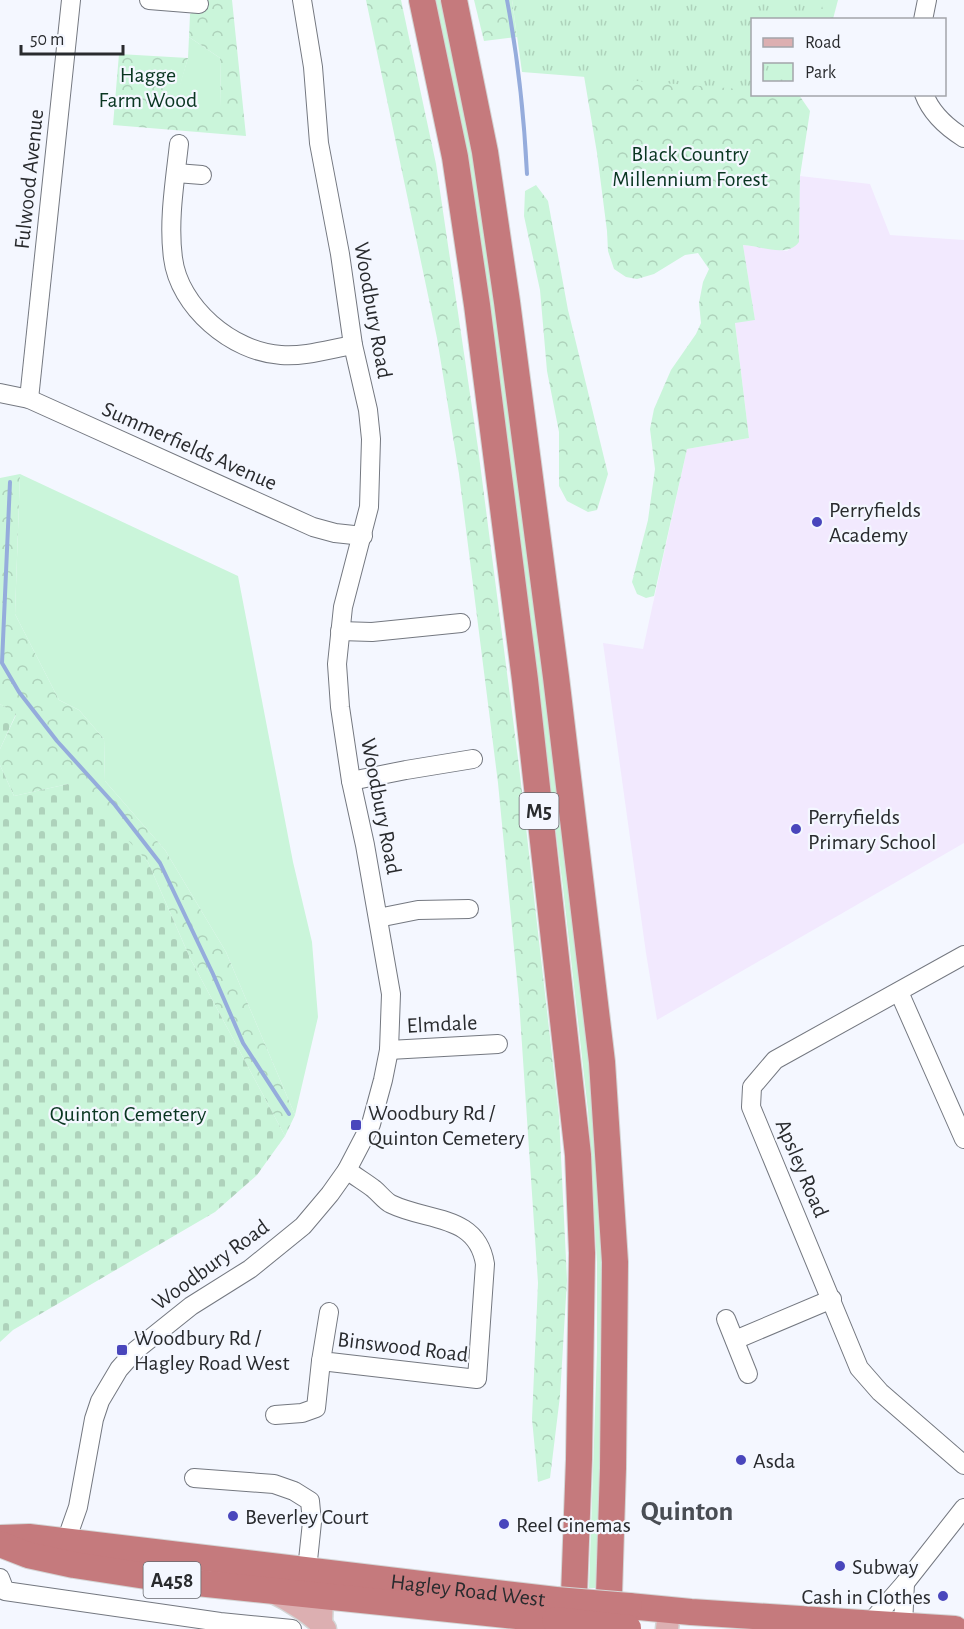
<svg xmlns="http://www.w3.org/2000/svg" width="964" height="1629" font-family="'Alegreya Sans',sans-serif">
	<style>
		.education { fill: #f2e9fe }
		.grass { fill: #caf5da }
		.forest { fill: url(#forest-crowns) }
		.cemetery { fill: url(#cemetery-stones) }
		.park { fill: url(#park-tufts) }
		.lines { fill: none; stroke-linecap: round; stroke-linejoin: round }
		.stream { stroke: #95acdc; stroke-width: 4 }
		.minor-casing { stroke: #747880; stroke-width: 20 }
		.major-casing { stroke: #d4d5d5; stroke-width: 25 }
		.highway-casing { stroke: #d4d5d5; stroke-width: 28 }
		.minor { stroke: #fff; stroke-width: 18 }
		.major { stroke: #dcafb1; stroke-width: 22 }
		.highway { stroke: #c57a7d; stroke-width: 26 }
		.highway-bridge-casing { stroke: #d4d5d5; stroke-width: 28; stroke-linecap: butt }
		.highway-bridge { stroke: #c57a7d; stroke-width: 26 }
		.poi-dot { fill: #4946bc; stroke: #f4f7ff; stroke-width: 2 }
		.labels { text-anchor: middle; stroke-width: 4.5; stroke-linejoin: round; paint-order: stroke }
		.shield { fill: #f4f7ff; stroke: #66686d; stroke-width: 1.5 }
		.shield-label { font-size: 21px; font-weight: bold; fill: #292b2e }
		.park-label { font-size: 22px; fill: #093621; stroke: #f4f7ff }
		.street-label { font-size: 22px; fill: #292b2e; stroke: #f4f7ff }
		.poi-label { font-size: 22px; fill: #292b2e; stroke: #f4f7ff; text-anchor: start }
		.district-label { font-size: 28px; font-weight: bold; fill: #494d54; stroke: #f4f7ff }
	</style>
	<defs>
		<pattern id="forest-crowns" width="20" height="18" patternUnits="userSpaceOnUse" patternTransform="scale(1.5)"><rect width="20" height="18" fill="#caf5da"/><path d="M2 6a3 3 0 1 1 6 0M12 15a3 3 0 1 1 6 0" fill="none" stroke="#aed2bb"/></pattern>
		<pattern id="cemetery-stones" width="16" height="16" patternUnits="userSpaceOnUse" patternTransform="scale(1.5)"><rect width="16" height="16" fill="#caf5da"/><path d="M2 7V4a2 2 0 0 1 4 0v3zM10 15v-3a2 2 0 0 1 4 0v3z" fill="#aed2bb"/></pattern>
		<pattern id="park-tufts" width="24" height="20" patternUnits="userSpaceOnUse" patternTransform="scale(1.5)"><rect width="24" height="20" fill="#caf5da"/><path d="M3 7l-1-3M5 7V3M7 7l1-3M15 17l-1-3M17 17v-4M19 17l1-3" fill="none" stroke="#aed2bb"/></pattern>
	</defs>
	<rect width="100%" height="100%" fill="#f4f7ff"/>
	<path class="education" d="M 800,176 L 870,184 L 890,235 L 964,240 L 964,843 L 657,1020 L 646,953 L 603,643 L 643,649 L 687,449 L 749,438 L 735,322 L 755,320 L 743,245 L 787,251 L 799,242 Z"/>
	<g class="grass">
		<path d="M 434,0 L 442,0 L 463,95 L 492,262 L 594,1083 L 605,1316 L 597,1588 L 589,1588 L 597,1352 L 597,1263 L 588,1111 L 563,888 L 480,240 L 465,145 Z"/>
		<path d="M 189,37 L 220,58 L 221,107 L 173,107 L 188,58 Z"/>
		<path d="M 20,474 L 238,576 L 293,862 L 312,942 L 318,1017 L 295,1115 L 226,952 L 165,850 L 105,781 L 104,739 L 79,710 L 59,700 L 15,614 Z"/>
	</g>
	<g class="forest">
		<path d="M 205,0 L 232,0 L 246,136 L 113,125 L 119,54 L 188,58 L 174,107 L 221,107 L 220,58 L 189,37 L 190,14 L 206,5 Z"/>
		<path d="M 366,0 L 401,0 L 436,164 L 478,448 L 519,766 L 559,1116 L 567,1280 L 560,1396 L 550,1478 L 538,1482 L 532,1419 L 538,1283 L 519,1000 L 498,783 L 459,474 L 437,338 Z"/>
		<path d="M 474,0 L 512,0 L 517,37 L 484,41 Z"/>
		<path d="M 799,0 L 838,0 L 833,19 L 802,19 Z"/>
		<path d="M 588,66 L 752,82 L 752,94 L 799,95 L 810,111 L 800,176 L 799,242 C 787,258 761,246 743,245 L 755,320 L 735,323 L 749,438 L 687,449 L 654,596 L 646,598 L 637,594 L 632,582 L 648,520 L 655,469 L 650,429 L 654,409 L 671,370 L 696,334 L 701,323 L 699,303 L 703,282 L 709,269 L 698,253 L 685,255 L 654,274 L 637,279 L 626,277 L 614,269 L 608,251 L 607,231 L 597,153 L 584,76 Z"/>
		<path d="M 536,185 L 548,201 L 568,310 L 608,474 L 597,510 L 588,512 L 567,501 L 559,486 L 559,432 L 547,371 L 540,290 L 524,216 L 525,191 Z"/>
		<path d="M 20,474 L 15,614 L 59,700 L 79,710 L 104,739 L 105,781 L 165,850 L 226,952 L 295,1115 L 285,1136 L 190,958 L 148,862 L 68,784 L 14,796 L 0,765 L 0,749 L 16,715 L 0,704 L 0,478 Z"/>
	</g>
	<g class="cemetery">
		<path d="M 0,704 L 16,714 L 0,749 Z"/>
		<path d="M 0,765 L 14,796 L 68,784 L 84,792 L 148,862 L 190,958 L 285,1136 L 257,1175 L 215,1212 L 13,1330 L 0,1342 Z"/>
	</g>
	<path class="park" d="M 512,0 L 824,0 L 818,19 L 752,20 L 752,90 L 522,72 Z"/>
	<g class="lines">
		<g class="stream">
			<path d="M 507,0 C 518,58 524,115 527,174"/>
			<path d="M 10,482 L 2,663 L 19,692 L 57,741 L 115,805 L 160,863 L 213,974 L 243,1043 L 289,1114"/>
		</g>
		<g class="minor-casing">
			<g id="minor">
				<path d="M 149,0 L 199,4"/>
				<path d="M 923,20 L 927,0"/>
				<path d="M 924,94 C 931,113 948,128 964,138"/>
				<path d="M 179,144 C 175,181 168,221 173,258 C 179,307 232,352 281,355 C 304,357 330,349 353,345"/>
				<path d="M 176,173 L 202,175"/>
				<path d="M 0,393 L 29,399 L 313,527 L 335,533 L 363,536"/>
				<path d="M 29,399 L 71,0"/>
				<path d="M 340,631 L 372,632 L 461,623"/>
				<path d="M 351,781 L 406,770 L 473,759"/>
				<path d="M 378,918 L 418,910 L 469,909"/>
				<path d="M 964,955 L 775,1060 L 752,1087 L 751,1107 L 859,1368 L 880,1392 L 964,1465"/>
				<path d="M 899,992 L 964,1139"/>
				<path d="M 389,1050 L 498,1044"/>
				<path d="M 329,1312 L 321,1361 L 477,1379 L 485,1264 C 477,1214 428,1222 391,1204 C 385,1201 380,1194 374,1189 C 365,1182 356,1177 347,1170"/>
				<path d="M 726,1319 L 748,1374"/>
				<path d="M 735,1340 L 832,1299"/>
				<path d="M 275,1415 L 302,1413 L 316,1408 L 321,1361"/>
				<path d="M 194,1478 L 274,1484 L 294,1491 L 310,1501 L 312,1522 L 307,1570"/>
				<path d="M 74,1548 L 66,1541 L 78,1507 L 94,1419 L 100,1401 L 119,1369 L 136,1350 L 191,1306 L 250,1269 L 303,1226 L 330,1194 L 347,1170 L 371,1124 L 383,1080 L 389,1050 L 391,994 L 365,845 L 351,781 L 340,707 L 337,664 L 343,607 L 369,507 L 371,439 L 368,410 L 353,345 L 340,254 L 319,143 L 313,67 L 302,0"/>
				<path d="M 0,1578 L 5,1591 L 220,1622 L 292,1629"/>
				<path d="M 870,1623 L 905,1583 L 964,1508"/>
				<path d="M 903,1625 L 905,1583"/>
			</g>
		</g>
		<g class="major-casing">
			<g id="major">
				<path d="M 310,1583 L 322,1596 L 321,1623"/>
				<path d="M 271,1591 C 288,1599 315,1615 325,1629"/>
				<path d="M 667,1629 L 669,1610"/>
			</g>
		</g>
		<g class="highway-casing">
			<g id="highway">
				<path d="M 422,0 L 455,157 L 477,305 L 525,680 L 578,1155 L 582,1253 L 579,1459 L 573,1623"/>
				<path d="M 454,0 L 485,152 L 507,302 L 556,677 L 602,1062 L 615,1262 L 613,1468 L 608,1627"/>
				<path id="s1" d="M 0,1538 L 29,1537 L 556,1600"/>
				<path d="M 0,1544 L 28,1555 L 74,1565 L 178,1581 L 555,1620"/>
				<path d="M 629,1606 L 691,1612 L 955,1629"/>
			</g>
		</g>
		<use href="#minor" class="minor"/>
		<use href="#major" class="major"/>
		<use href="#highway" class="highway"/>
		<g class="highway-bridge-casing">
			<g id="highway-bridge">
				<path d="M 556,1600 L 629,1606"/>
				<path d="M 555,1620 L 628,1628"/>
			</g>
		</g>
		<use href="#highway-bridge" class="highway-bridge"/>
	</g>
	<g class="poi-dot">
		<circle cx="817" cy="522" r="6"/>
		<circle cx="796" cy="829" r="6"/>
		<rect x="350" y="1119" width="12" height="12" rx="3"/>
		<rect x="116" y="1344" width="12" height="12" rx="3"/>
		<circle cx="741" cy="1460" r="6"/>
		<circle cx="233" cy="1516" r="6"/>
		<circle cx="504" cy="1524" r="6"/>
		<circle cx="840" cy="1566" r="6"/>
		<circle cx="943" cy="1596" r="6"/>
	</g>
	<g class="labels">
		<g class="shield">
			<rect x="519.5" y="793" width="39" height="36" rx="4.5"/>
			<rect x="143.5" y="1562" width="57" height="36" rx="4.5"/>
		</g>
		<g class="shield-label">
			<text x="539" y="818">M5</text>
			<text x="172" y="1587">A458</text>
		</g>
		<g class="park-label">
			<text x="148" y="82">Hagge<tspan x="148" dy="25">Farm Wood</tspan></text>
			<text x="690" y="161">Black Country<tspan x="690" dy="25">Millennium Forest</tspan></text>
			<text x="128" y="1121">Quinton Cemetery</text>
		</g>
		<g class="street-label">
			<text transform="translate(28 179) rotate(-84)" y="8">Fulwood Avenue</text>
			<text transform="translate(374 310) rotate(80)" y="8">Woodbury Road</text>
			<text transform="translate(190 445) rotate(24)" y="8">Summerfields Avenue</text>
			<text transform="translate(382 806) rotate(79)" y="8">Woodbury Road</text>
			<text transform="translate(442 1023) rotate(-3)" y="8">Elmdale</text>
			<text transform="translate(803 1168) rotate(67)" y="8">Apsley Road</text>
			<text transform="translate(210 1264) rotate(-36)" y="8">Woodbury Road</text>
			<text transform="translate(403 1346) rotate(7)" y="8">Binswood Road</text>
			<text dy="8" stroke="none"><textPath href="#s1" startOffset="471">Hagley Road West</textPath></text>
		</g>
		<g class="poi-label">
			<text x="829" y="517">Perryfields<tspan x="829" dy="25">Academy</tspan></text>
			<text x="808" y="824">Perryfields<tspan x="808" dy="25">Primary School</tspan></text>
			<text x="368" y="1120">Woodbury Rd /<tspan x="368" dy="25">Quinton Cemetery</tspan></text>
			<text x="134" y="1345">Woodbury Rd /<tspan x="134" dy="25">Hagley Road West</tspan></text>
			<text x="753" y="1468">Asda</text>
			<text x="245" y="1524">Beverley Court</text>
			<text x="516" y="1532">Reel Cinemas</text>
			<text x="852" y="1574">Subway</text>
			<text x="931" y="1604" text-anchor="end">Cash in Clothes</text>
		</g>
		<g class="district-label">
			<text x="687" y="1520">Quinton</text>
		</g>
	</g>
	<rect x="751" y="18" width="195" height="78" fill="#f4f7ff" stroke="#a3a5ab" stroke-width="1.5"/>
	<rect x="763" y="38" width="30" height="9" fill="#dcafb1" stroke="#a3a5ab" stroke-width="1.5"/>
	<text x="805" y="48" font-size="18" fill="#292b2e">Road</text>
	<rect x="763" y="63" width="30" height="18" fill="url(#park-tufts)" stroke="#a3a5ab" stroke-width="1.5"/>
	<text x="805" y="78" font-size="18" fill="#292b2e">Park</text>
	<path d="M21 45v9h102v-9" fill="none" stroke="#292b2e" stroke-width="3"/>
	<text x="30" y="45" font-size="18" fill="#292b2e" stroke="#f4f7ff" stroke-width="4.5" paint-order="stroke">50 m</text>
</svg>
